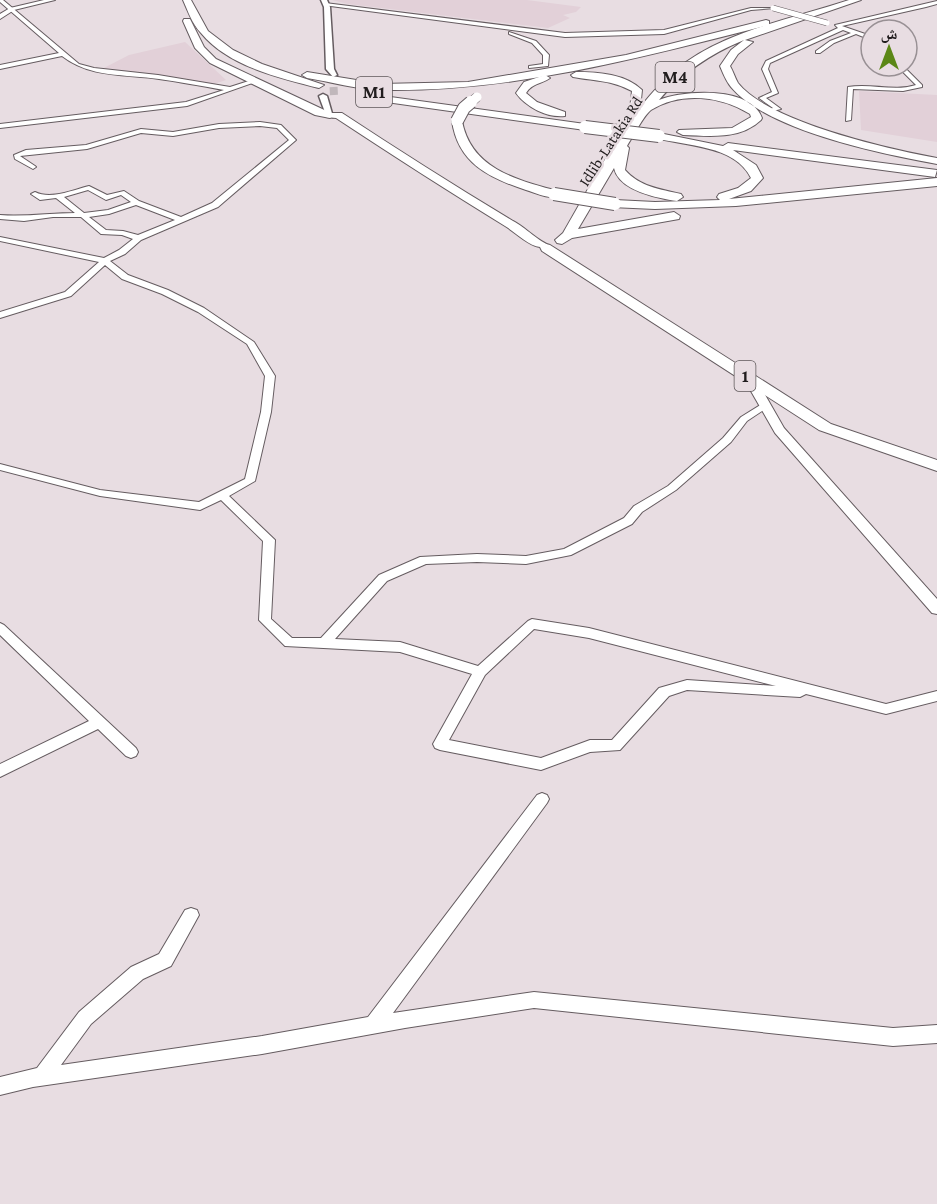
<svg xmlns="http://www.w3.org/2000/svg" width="937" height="1204" font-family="'Crimson Pro','Noto Naskh Arabic',serif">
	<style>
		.built { fill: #e2d0d8 }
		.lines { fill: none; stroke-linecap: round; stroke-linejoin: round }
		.secondary-tunnel { stroke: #c0b7bb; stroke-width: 8; stroke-dasharray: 8 4; stroke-linecap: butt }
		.minor-casing { stroke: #655c60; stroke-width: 2 }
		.tertiary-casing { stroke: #655c60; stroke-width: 2 }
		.secondary-casing { stroke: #655c60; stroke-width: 3 }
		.primary-casing { stroke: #655c60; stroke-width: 2 }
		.motorway-casing { stroke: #655c60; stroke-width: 2 }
		.minor { fill: #fff; fill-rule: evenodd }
		.tertiary { fill: #fff; fill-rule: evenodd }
		.secondary { fill: #fff; fill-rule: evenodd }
		.primary { fill: #fff; fill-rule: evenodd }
		.motorway { fill: #fff; fill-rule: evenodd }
		.minor-bridge-casing { stroke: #655c60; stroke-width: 6; stroke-linecap: butt }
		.motorway-bridge-far1-casing { stroke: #655c60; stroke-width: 10; stroke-linecap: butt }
		.motorway-bridge-casing { stroke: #655c60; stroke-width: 14; stroke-linecap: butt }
		.minor-bridge { stroke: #fff; stroke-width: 5 }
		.motorway-bridge-far1 { stroke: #fff; stroke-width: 9 }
		.motorway-bridge { stroke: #fff; stroke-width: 12 }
		.labels { text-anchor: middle; stroke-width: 5; stroke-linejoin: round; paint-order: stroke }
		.far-street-label { font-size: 16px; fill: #211d1e; stroke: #e8dde2 }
		.shield { fill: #e8dde2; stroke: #5d5759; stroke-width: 1.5 }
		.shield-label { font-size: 18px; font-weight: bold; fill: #211d1e }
	</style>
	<rect width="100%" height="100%" fill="#e8dde2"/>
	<g class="built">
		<path d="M 332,0 L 527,0 L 581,7 L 576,12 L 563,15 L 570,18 L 548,28 L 348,4 Z"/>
		<path d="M 185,42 L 226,80 L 214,84 L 161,75 L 100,70 L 129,55 Z"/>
		<path d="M 859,91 L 937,95 L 937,142 L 861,130 Z"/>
	</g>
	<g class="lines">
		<path class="secondary-tunnel" d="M 333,75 L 334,96"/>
		<g class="minor-casing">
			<g id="minor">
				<path d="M 0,0 L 3,0 L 79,64 L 94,68 L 158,75 L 230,87 L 255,79 L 258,81 L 187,106 L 0,128 L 0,124 L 186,102 L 224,90 C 202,86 181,82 159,79 C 125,74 90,78 62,56 L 0,69 L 0,65 L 59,53 L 0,2 Z"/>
				<path d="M 937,1 L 937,4 L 926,7 L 842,26 L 871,36 L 871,40 L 856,34 L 834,43 L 820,53 L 816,53 L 816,51 L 830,41 L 851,33 L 843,30 L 770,63 L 768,69 L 778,93 L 766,98 L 781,109 L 769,112 L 769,110 L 773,108 L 759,98 L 772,92 L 762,69 L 766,61 L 838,28 L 835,25 Z"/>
				<path d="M 325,3 L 565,33 L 664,30 L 751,8 L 775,8 L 751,10 L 664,34 L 565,37 L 323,5 Z"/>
				<path d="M 509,32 L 536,41 L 549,55 L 548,66 L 529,68 L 529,66 L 543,64 L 543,55 L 532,43 L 509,34 Z"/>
				<path d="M 897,66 L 903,66 L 922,85 L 922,87 L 903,91 L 853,89 L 851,120 L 846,121 L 848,87 C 871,83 894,92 916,85 Z"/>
				<path d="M 260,122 L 281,125 L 296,140 L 218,207 L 141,240 L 125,254 L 110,261 L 128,275 L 168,290 L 204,308 L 254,342 L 275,376 L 271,412 L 255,481 L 229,496 L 275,540 L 271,619 L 292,638 L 321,638 L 379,575 L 420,557 L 477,554 L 526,556 L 564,549 L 624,518 L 634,506 L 668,486 L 723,438 L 741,417 L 765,402 L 770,405 L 768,407 L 747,421 L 731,442 L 676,490 L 642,512 L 632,524 L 571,555 L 526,564 L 477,562 L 426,564 L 387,581 L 335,639 L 400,642 L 478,666 L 528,621 L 532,619 L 589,628 L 886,704 L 937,691 L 937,701 L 886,714 L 806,694 L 800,697 L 687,690 L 669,696 L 620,750 L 590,752 L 541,770 L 440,750 L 435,748 L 433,744 L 472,674 L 400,652 L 285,646 L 259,620 L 263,541 L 221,500 L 200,510 L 100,496 L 0,470 L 0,464 L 100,490 L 199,502 L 245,479 L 261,412 L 265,376 L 247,344 L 198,312 L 162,294 L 122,279 L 105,265 L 71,296 L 0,318 L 0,312 L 65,292 L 99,262 L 0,241 L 0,237 L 104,258 L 119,250 L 133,239 L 122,235 L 101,234 L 81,217 L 53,217 L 24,221 L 0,219 L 0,215 C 25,217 50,213 75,213 L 56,198 L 40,200 L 31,194 L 35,192 C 51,200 72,190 89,186 L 107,195 L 124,191 L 139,201 L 181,217 L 212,203 L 289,140 L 277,128 L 260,126 L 219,128 L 173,136 L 141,133 L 87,149 L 20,156 L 35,166 L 36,167 L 33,169 L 15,159 L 14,155 L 26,150 L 86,145 L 141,129 L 173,132 L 219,124 ZM 88,190 L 106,200 L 121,195 L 131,202 L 108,210 L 84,213 L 64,197 ZM 136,205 L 175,220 L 138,235 L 123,231 L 106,230 L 89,217 L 109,214 ZM 534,629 L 589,638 L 776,686 L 687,680 L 659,688 L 612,740 L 590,740 L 541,758 L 449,740 L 485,675 Z"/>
				<path d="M 0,623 L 4,625 L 136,748 L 138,752 L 136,756 L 131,758 L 126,756 L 98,729 L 0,777 L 0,764 L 89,721 L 0,635 Z"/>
				<path d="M 542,793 L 547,795 L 549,799 L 547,803 L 393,1013 L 534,992 L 893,1028 L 937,1025 L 937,1043 L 893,1046 L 534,1008 L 405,1028 L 262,1054 L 33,1087 L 0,1095 L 0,1077 L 37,1068 L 79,1012 L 131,967 L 159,954 L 185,910 L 191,908 L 197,910 L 199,915 L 171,966 L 143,979 L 91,1024 L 61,1065 L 262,1036 L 368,1017 L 537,795 Z"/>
			</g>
		</g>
		<g class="tertiary-casing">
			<g id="tertiary">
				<path d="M 44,0 L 55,0 L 14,10 L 0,19 L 0,14 L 10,8 Z"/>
				<path d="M 750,376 L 756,379 L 784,428 L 937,599 L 937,614 L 932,613 L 775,433 L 744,379 Z"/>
			</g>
		</g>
		<g class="secondary-casing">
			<g id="secondary">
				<path d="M 321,0 L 327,0 L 330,7 L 334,69 L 337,75 L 333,77 L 326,69 L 324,7 Z"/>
				<path d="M 323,94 L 327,96 L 333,117 L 326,115 L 319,96 Z"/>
			</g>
		</g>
		<g class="primary-casing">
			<path id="primary" d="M 326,113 L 342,113 C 398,150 455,186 513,221 C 525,227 540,243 550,245 L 831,424 L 937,460 L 937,471 L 819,430 L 542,251 L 540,247 C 529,246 515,232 505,226 C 448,191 392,155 336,118 L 326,117 Z"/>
		</g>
		<g class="motorway-casing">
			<g id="motorway">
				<path d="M 183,0 L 191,0 L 208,31 L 233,50 L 262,64 L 324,85 L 319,88 C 279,78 228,66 201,33 C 192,24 188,11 183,0 Z"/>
				<path d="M 849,0 L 861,0 L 745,40 L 753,42 L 738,54 L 730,66 C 733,71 735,78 738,83 C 769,122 888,149 937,158 L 937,164 C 882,154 768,131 731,87 C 726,81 723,73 720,66 L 731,50 L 744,40 C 710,54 683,72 659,100 C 684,90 751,86 762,118 L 761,120 C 740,140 710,136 683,135 L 677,132 L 679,130 L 732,128 L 751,117 L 750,114 C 721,96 681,91 651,110 C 644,115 632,138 627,146 L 629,148 L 625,170 C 640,187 660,189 681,194 L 683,197 L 677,201 C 657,198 619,191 614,168 L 578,229 L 674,212 L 680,216 L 679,219 L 572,238 L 562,244 L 557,243 L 555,240 L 563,233 C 596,177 632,100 686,62 C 733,29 795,18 849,0 Z"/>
				<path d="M 184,19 L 190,19 L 204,47 L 216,59 L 335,115 L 330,118 L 315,115 L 210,63 L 195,48 L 183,21 Z"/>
				<path d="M 766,20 L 769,21 L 769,25 C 643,57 514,92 384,90 C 358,90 332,82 307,78 L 302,75 L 307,72 L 381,84 L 468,82 L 626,55 Z"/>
				<path d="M 576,72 C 598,72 626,74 642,90 L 640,109 L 635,112 L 630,109 L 632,91 C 612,80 594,81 573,77 L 571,75 Z"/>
				<path d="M 545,75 L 550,78 C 542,84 532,83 526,93 L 537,102 L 565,112 L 565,116 C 547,118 526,107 516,93 L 524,82 Z"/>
				<path d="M 376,95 L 585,124 L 590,127 L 585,130 L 372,100 L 372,96 Z"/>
				<path d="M 457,118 L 462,121 C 471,169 517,180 558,191 L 560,194 L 558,197 C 548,199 536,193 526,190 C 489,178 458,163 452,121 Z"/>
				<path d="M 659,133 L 723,146 L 728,143 L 937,170 L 935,177 L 733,150 L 756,165 L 763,178 L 751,191 L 729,199 L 937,178 L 937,186 L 736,206 L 655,209 L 611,207 L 609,204 L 611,201 L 615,200 L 655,202 L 720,200 L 717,197 L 719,194 L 738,188 L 751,178 C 735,145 686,146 655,138 L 653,136 Z"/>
			</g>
		</g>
		<use href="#minor" class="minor"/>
		<use href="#tertiary" class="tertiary"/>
		<use href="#secondary" class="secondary"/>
		<use href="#primary" class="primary"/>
		<use href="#motorway" class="motorway"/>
		<g class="minor-bridge-casing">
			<path id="minor-bridge" d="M 773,8 L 827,23"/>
		</g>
		<g class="motorway-bridge-far1-casing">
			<path id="motorway-bridge-far1" d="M 469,104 L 477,97"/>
		</g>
		<g class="motorway-bridge-casing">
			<g id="motorway-bridge">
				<path d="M 457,121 L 464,108 L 471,102"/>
				<path d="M 585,127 L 659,136"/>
				<path d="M 554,194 L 615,204"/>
			</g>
		</g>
		<use href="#minor-bridge" class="minor-bridge"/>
		<use href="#motorway-bridge-far1" class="motorway-bridge-far1"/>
		<use href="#motorway-bridge" class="motorway-bridge"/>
	</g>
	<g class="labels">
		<g class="far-street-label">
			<text transform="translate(610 141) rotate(-57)" y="6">Idlib-Latakia Rd</text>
		</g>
		<g class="shield">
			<rect x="655.5" y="62" width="39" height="30" rx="4.5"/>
			<rect x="356" y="77" width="36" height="30" rx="4.5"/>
			<rect x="734.5" y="361" width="21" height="30" rx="4.5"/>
		</g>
		<g class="shield-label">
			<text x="675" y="83">M4</text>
			<text x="374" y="98">M1</text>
			<text x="745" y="382">1</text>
		</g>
	</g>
	<g transform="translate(889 48)"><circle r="28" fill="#e8dde2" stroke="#989094" stroke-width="1.5"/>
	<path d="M0-4.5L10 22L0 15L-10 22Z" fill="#5b8716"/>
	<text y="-9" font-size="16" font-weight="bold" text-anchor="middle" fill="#211d1e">ش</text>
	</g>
</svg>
